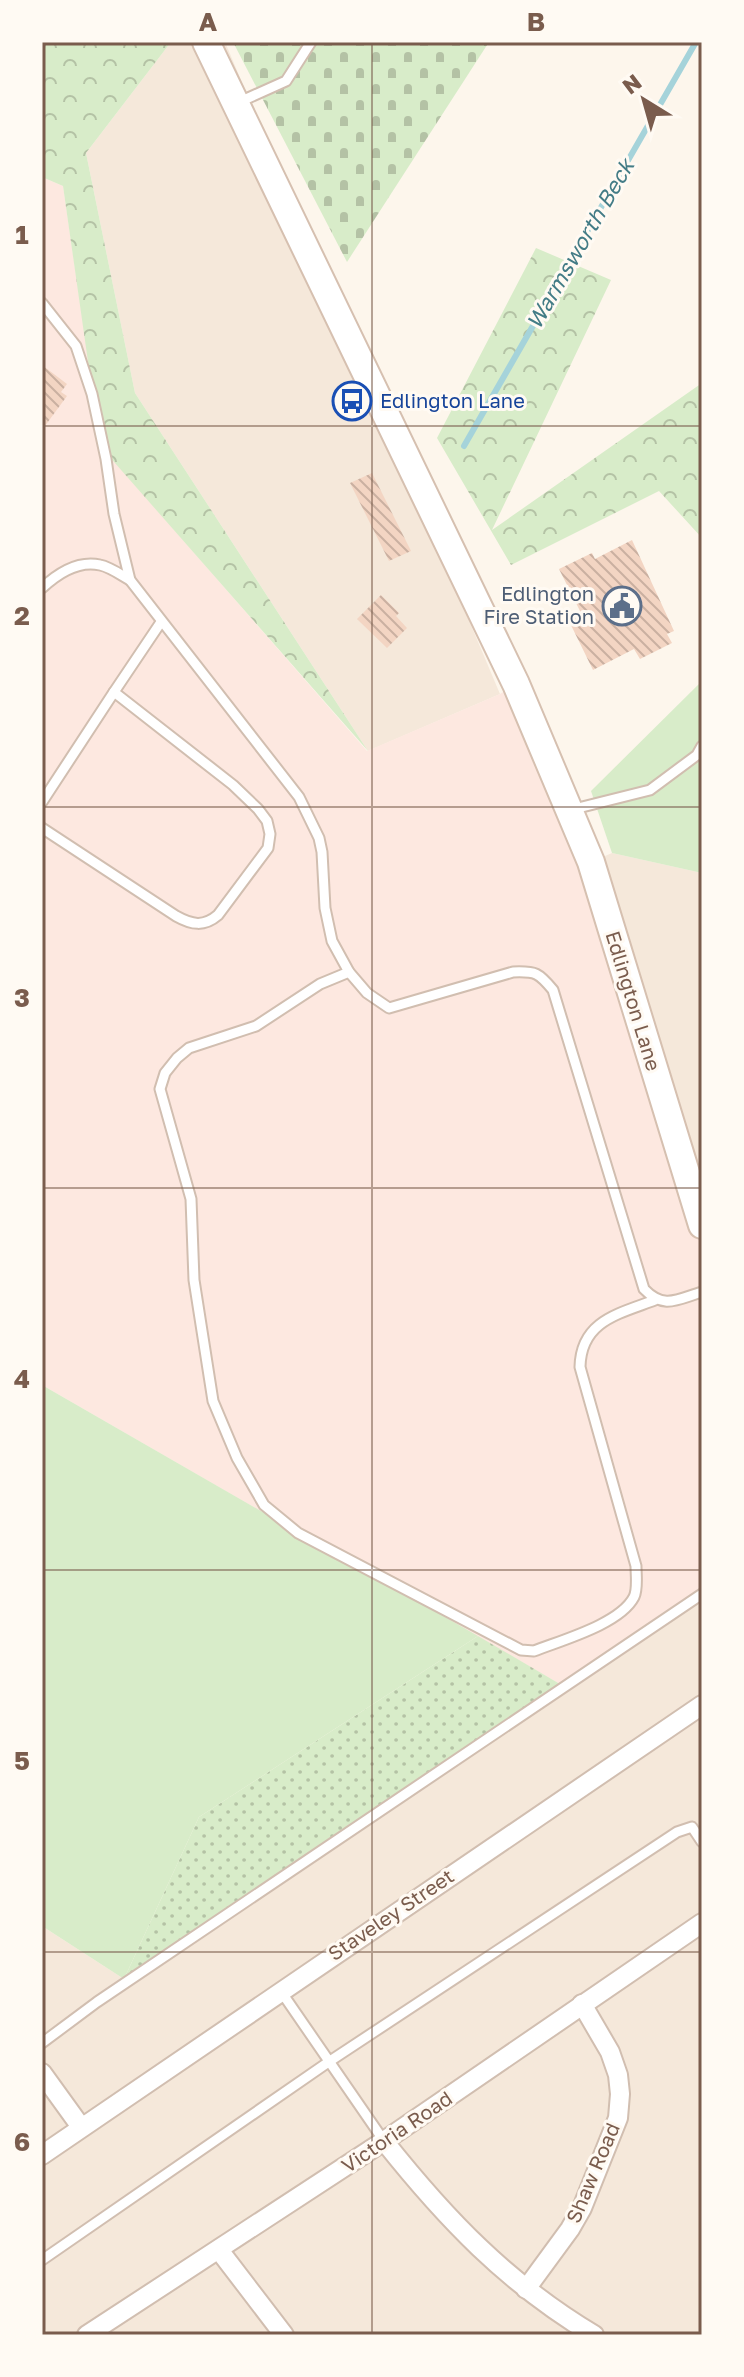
<svg xmlns="http://www.w3.org/2000/svg" width="744" height="2377" font-family="'Golos Text',sans-serif">
	<style>
		.residential { fill: #f5e8da }
		.commercial { fill: #fde8e0 }
		.grass { fill: url(#grass-dots) }
		.forest { fill: url(#forest-crowns) }
		.cemetery { fill: url(#cemetery-stones) }
		.green { fill: #d8ecc9 }
		.lines { fill: none; stroke-linecap: round; stroke-linejoin: round }
		.stream { stroke: #a5d3da; stroke-width: 6 }
		.building { fill: url(#building-back-hatch) }
		.lane-casing { stroke: #d1beb0; stroke-width: 13 }
		.street-casing { stroke: #d1beb0; stroke-width: 22 }
		.secondary-casing { stroke: #d6c0b0; stroke-width: 30 }
		.lane { stroke: #fff; stroke-width: 9 }
		.street { stroke: #fff; stroke-width: 18 }
		.secondary { stroke: #fff; stroke-width: 26 }
		.grid { fill: none; stroke: #7a5c4d; stroke-width: 2; stroke-opacity: 0.55 }
		.labels { text-anchor: middle; stroke-width: 6; stroke-linejoin: round; paint-order: stroke }
		.transit-label { font-size: 20px; fill: #164399; stroke: #fffaf3; text-anchor: start }
		.service-label { font-size: 20px; fill: #4e5e75; stroke: #fffaf3; text-anchor: end }
		.street-label { font-size: 20px; fill: #7a5c4d; stroke: #fffaf3 }
		.water-label { font-size: 22px; font-style: italic; fill: #437c86; stroke: #fffaf3 }
		.neatline { fill: none; stroke: #7a5c4d; stroke-width: 3 }
		.grid-label { font-size: 26px; text-anchor: middle; font-weight: bold; fill: #7a5c4d }
	</style>
	<defs>
		<pattern id="grass-dots" width="8" height="8" patternUnits="userSpaceOnUse" patternTransform="scale(2)"><rect width="8" height="8" fill="#d8ecc9"/><path d="M2 2h.1M6 6h.1" fill="none" stroke="#b4c2a5" stroke-width="1.8" stroke-linecap="round"/></pattern>
		<pattern id="forest-crowns" width="20" height="18" patternUnits="userSpaceOnUse" patternTransform="scale(2)"><rect width="20" height="18" fill="#d8ecc9"/><path d="M2 6a3 3 0 1 1 6 0M12 15a3 3 0 1 1 6 0" fill="none" stroke="#b4c2a5"/></pattern>
		<pattern id="cemetery-stones" width="16" height="16" patternUnits="userSpaceOnUse" patternTransform="scale(2)"><rect width="16" height="16" fill="#d8ecc9"/><path d="M2 7V4a2 2 0 0 1 4 0v3zM10 15v-3a2 2 0 0 1 4 0v3z" fill="#b4c2a5"/></pattern>
		<pattern id="building-back-hatch" width="6" height="6" patternUnits="userSpaceOnUse" patternTransform="scale(2)"><rect width="6" height="6" fill="#f3d5c3"/><path d="M-1 5l2 2M0 0l6 6M5-1l2 2" fill="none" stroke="#cab0a1"/></pattern>
	</defs>
	<rect width="100%" height="100%" fill="#fdf6ec"/>
	<g class="residential">
		<path d="M 171,42 L 225,42 L 500,694 L 368,751 L 135,393 L 86,153 Z"/>
		<path d="M 612,853 L 702,873 L 702,1225 L 591,862 Z"/>
		<path d="M 702,1596 L 702,2335 L 49,2335 L 42,2324 L 42,1926 L 124,1979 Z"/>
	</g>
	<path class="commercial" d="M 42,177 L 63,186 L 101,446 L 367,751 L 500,694 L 516,684 L 561,789 L 702,1225 L 702,1596 L 565,1687 L 42,1385 Z"/>
	<path class="grass" d="M 478,1636 L 565,1687 L 124,1979 L 199,1817 Z"/>
	<g class="forest">
		<path d="M 46,42 L 171,42 L 86,153 L 135,393 L 368,751 L 100,446 L 63,186 L 42,177 L 42,46 Z"/>
		<path d="M 536,248 L 611,280 L 492,530 L 702,383 L 702,538 L 659,491 L 511,565 L 437,438 Z"/>
	</g>
	<path class="cemetery" d="M 233,42 L 489,42 L 347,262 Z"/>
	<g class="green">
		<path d="M 702,681 L 702,873 L 612,853 L 591,791 Z"/>
		<path d="M 42,1385 L 478,1636 L 199,1817 L 124,1979 L 42,1926 Z"/>
	</g>
	<g class="lines">
		<path class="stream" d="M 464,446 L 696,42"/>
	</g>
	<g class="building">
		<path d="M 42,365 L 67,384 L 61,392 L 67,396 L 42,430 Z"/>
		<path d="M 372,473 L 411,551 L 389,561 L 350,483 Z"/>
		<path d="M 632,540 L 674,631 L 667,634 L 672,643 L 640,659 L 634,649 L 593,670 L 568,619 L 581,613 L 559,569 L 592,553 L 595,559 Z"/>
		<path d="M 381,595 L 399,613 L 396,616 L 407,628 L 387,648 L 357,619 Z"/>
	</g>
	<g class="lines">
		<g class="lane-casing">
			<g id="lane">
				<path d="M 237,103 L 286,81 L 311,42"/>
				<path d="M 42,303 L 76,346 L 92,394 L 106,459 L 114,514 L 130,580 L 299,797 L 319,838 L 322,852 L 325,908 L 332,941 L 349,972 L 367,993 L 389,1008 L 513,972 C 536,971 539,973 553,990 L 644,1289 C 664,1310 678,1299 702,1292"/>
				<path d="M 42,588 C 57,574 78,560 100,565 C 110,567 121,575 130,580"/>
				<path d="M 42,802 L 114,692"/>
				<path d="M 574,809 L 650,790 L 697,755 L 702,746"/>
				<path d="M 42,828 L 176,916 C 192,925 204,927 218,915 L 268,848 L 270,834 L 267,821 L 258,809 L 233,785 L 114,692 L 161,622"/>
				<path d="M 349,972 L 320,984 L 256,1026 L 189,1048 L 177,1058 L 165,1073 L 160,1089 L 191,1199 L 194,1280 L 213,1401 L 237,1458 L 264,1505 L 298,1533 L 521,1650 L 534,1651 C 562,1640 620,1624 634,1597 C 638,1589 636,1576 636,1566 L 580,1367 C 581,1321 618,1314 655,1300"/>
				<path d="M 280,1990 L 384,2141"/>
				<path d="M 42,2043 L 97,2002 L 702,1594"/>
				<path d="M 42,2260 L 330,2061 L 677,1832 L 692,1827 L 702,1842"/>
			</g>
		</g>
		<g class="street-casing">
			<g id="street">
				<path d="M 42,2073 L 81,2127"/>
				<path d="M 384,2141 C 446,2219 507,2283 594,2335"/>
				<path d="M 42,2155 L 702,1705"/>
				<path d="M 219,2250 L 284,2335"/>
				<path d="M 526,2289 L 570,2229 L 582,2208 L 618,2118 L 620,2094 L 618,2075 L 610,2052 L 582,2004"/>
				<path d="M 87,2335 L 384,2141 L 702,1923"/>
			</g>
		</g>
		<g class="secondary-casing">
			<path id="secondary" d="M 206,42 L 516,684 L 591,862 L 702,1225"/>
		</g>
		<use href="#lane" class="lane"/>
		<use href="#street" class="street"/>
		<use href="#secondary" class="secondary"/>
	</g>
	<path class="grid" d="M 372,42 L 372,2335M 42,426 L 702,426M 42,807 L 702,807M 42,1188 L 702,1188M 42,1570 L 702,1570M 42,1952 L 702,1952"/>
	<defs>
		<g id="bus-ring" transform="scale(2)"><circle r="9.5" fill="#fffaf3" stroke="#1a4fb4" stroke-width="1.5"/><path d="M-5-6H5V4H4V6H2V4H-2V6H-4V4H-5ZM-3.5-4V0h7V-4ZM-3.5 1.2v1.5H-2V1.2ZM2 1.2v1.5H3.5V1.2Z" fill="#1a4fb4"/></g>
		<g id="civic-ring" transform="scale(2)"><circle r="9.5" fill="#fffaf3" stroke="#5c6f8a" stroke-width="1.5"/><path d="M-.6-6.5H3V-4.5H.6V-3L4-1V1h2V6H-6V1h2V-1L-.6-3ZM-1.2 2.5V6h2.4V2.5Z" fill="#5c6f8a"/></g>
	</defs>
	<g fill-rule="evenodd">
		<use href="#bus-ring" x="352" y="401"/>
		<use href="#civic-ring" x="622" y="606"/>
	</g>
	<g class="labels">
		<g class="transit-label">
			<text x="380" y="408">Edlington Lane</text>
		</g>
		<g class="service-label">
			<text x="594" y="601">Edlington<tspan x="594" dy="23">Fire Station</tspan></text>
		</g>
		<g class="street-label">
			<text transform="translate(633 1001) rotate(73)" y="7">Edlington Lane</text>
			<text transform="translate(391 1915) rotate(-34)" y="7">Staveley Street</text>
			<text transform="translate(397 2132) rotate(-34)" y="7">Victoria Road</text>
			<text transform="translate(593 2173) rotate(-67)" y="7">Shaw Road</text>
		</g>
		<g class="water-label">
			<text transform="translate(580 244) rotate(-60)" y="8">Warmsworth Beck</text>
		</g>
	</g>
	<rect width="744" height="2377" fill="none" stroke="#fffaf3" stroke-width="88"/>
	<g transform="translate(644 100) rotate(323)" stroke="#fffaf3" stroke-width="6" paint-order="stroke">
	<path d="M0-6L14 30L0 20L-14 30Z" fill="#7a5c4d"/>
	<text y="-12" font-size="22" font-weight="bold" text-anchor="middle" fill="#7a5c4d">N</text>
	</g>
	<rect x="44" y="44" width="656" height="2289" class="neatline"/>
	<g class="grid-label">
		<text x="208" y="31">A</text>
		<text x="536" y="31">B</text>
		<text x="22" y="244">1</text>
		<text x="22" y="625">2</text>
		<text x="22" y="1007">3</text>
		<text x="22" y="1388">4</text>
		<text x="22" y="1770">5</text>
		<text x="22" y="2151">6</text>
	</g>
</svg>
